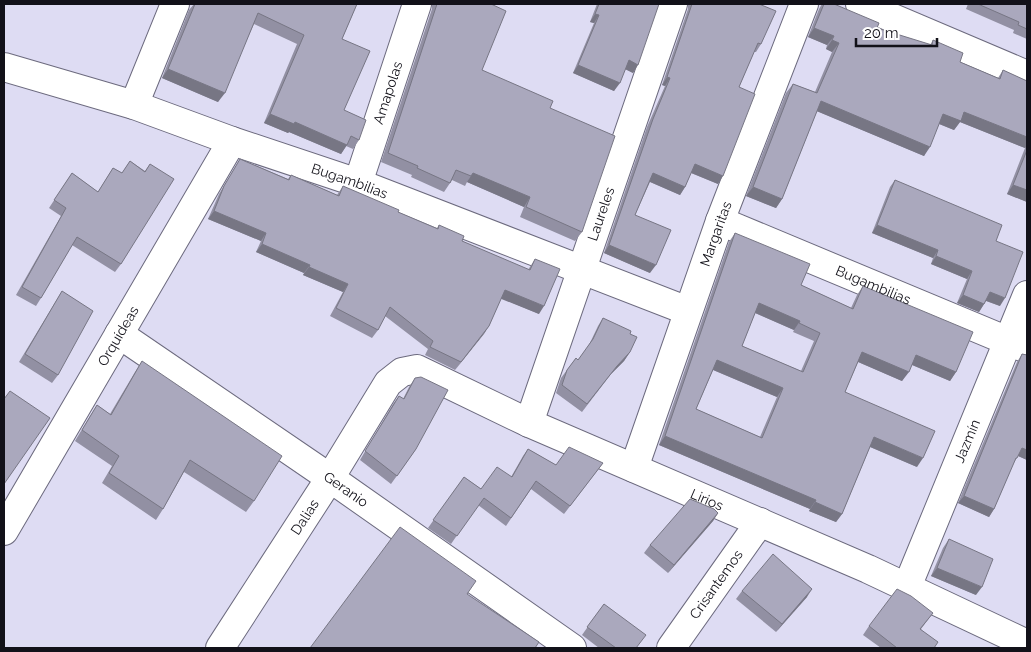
<svg xmlns="http://www.w3.org/2000/svg" width="1031" height="652" font-family="Raleway,sans-serif">
	<style>
		.lines { fill: none; stroke-linecap: round; stroke-linejoin: round }
		.minor-casing { stroke: #6c6a7e; stroke-width: 30 }
		.minor { stroke: #fff; stroke-width: 28 }
		.wall { fill: #9290a3; fill-rule: evenodd }
		.shaded-wall { fill: #777684 }
		.building { fill: #aaa8bd; stroke: #777684; fill-rule: evenodd }
		.labels { text-anchor: middle; stroke-width: 4; stroke-linejoin: round; paint-order: stroke }
		.street-label { font-size: 14px; fill: #121119; stroke: #fff }
	</style>
	<rect width="100%" height="100%" fill="#dedcf3"/>
	<g class="lines">
		<g class="minor-casing">
			<g id="minor">
				<path d="M 860,4 L 1027,75"/>
				<path id="s1" d="M 4,67 L 134,105 L 232,141 L 358,183 L 688,311"/>
				<path d="M 134,105 L 175,4"/>
				<path id="s2" d="M 358,183 L 417,4"/>
				<path id="s3" d="M 720,221 L 1027,349"/>
				<path id="s4" d="M 119,334 L 330,478 L 572,648"/>
				<path id="s5" d="M 529,423 L 673,4"/>
				<path id="s6" d="M 634,468 L 720,221 L 804,4"/>
				<path id="s7" d="M 4,531 L 232,141"/>
				<path id="s8" d="M 907,587 L 1027,295"/>
				<path id="s9" d="M 220,648 L 330,478 L 388,383 L 402,372 L 417,369 L 529,423 L 868,569 L 1027,644"/>
				<path id="s10" d="M 671,648 L 760,522"/>
			</g>
		</g>
		<use href="#minor" class="minor"/>
	</g>
	<g class="wall">
		<path d="M 194,4 L 357,4 L 342,39 L 344,110 L 359,140 L 353,149 L 346,146 L 341,154 L 289,132 L 288,133 L 264,123 L 297,44 L 254,24 L 218,102 L 162,78 L 189,10 Z"/>
		<path d="M 432,4 L 491,4 L 482,70 L 550,108 L 582,232 L 575,241 L 520,217 L 524,207 L 467,182 L 465,186 L 452,180 L 444,192 L 411,177 L 412,175 L 381,162 L 432,9 Z"/>
		<path d="M 597,4 L 659,4 L 633,73 L 625,69 L 614,91 L 573,73 L 594,23 L 590,22 Z"/>
		<path d="M 688,4 L 759,4 L 761,44 L 756,52 L 754,52 L 739,87 L 718,184 L 691,173 L 685,187 L 680,195 L 650,182 L 635,215 L 650,273 L 604,253 L 647,127 L 665,86 L 662,85 L 688,9 Z"/>
		<path d="M 822,4 L 834,4 L 877,28 L 930,45 L 933,40 L 960,62 L 998,78 L 1003,70 L 1027,81 L 1027,202 L 1007,194 L 1025,148 L 960,122 L 954,130 L 939,124 L 924,156 L 817,111 L 782,199 L 776,208 L 746,196 L 786,93 L 793,84 L 815,92 L 832,52 L 826,49 L 827,45 L 808,37 L 819,9 Z"/>
		<path d="M 968,4 L 1027,4 L 1027,39 L 1013,33 L 1014,30 L 966,9 Z"/>
		<path d="M 240,159 L 288,179 L 291,175 L 337,195 L 343,186 L 398,212 L 437,228 L 439,225 L 462,241 L 528,270 L 535,259 L 539,314 L 501,298 L 489,326 L 455,370 L 425,355 L 428,349 L 385,316 L 378,330 L 372,338 L 330,316 L 343,292 L 303,275 L 304,273 L 256,252 L 261,241 L 208,219 L 219,194 Z"/>
		<path d="M 130,161 L 145,171 L 150,164 L 121,264 L 115,272 L 72,245 L 41,298 L 36,306 L 16,295 L 61,216 L 49,208 L 72,173 L 98,192 L 113,168 L 122,173 Z"/>
		<path d="M 895,180 L 996,241 L 1000,306 L 986,301 L 979,312 L 957,303 L 967,279 L 931,264 L 933,258 L 872,233 L 890,187 Z"/>
		<path d="M 735,233 L 801,285 L 851,308 L 857,295 L 863,286 L 956,372 L 950,381 L 912,365 L 902,381 L 858,362 L 845,392 L 917,467 L 870,447 L 842,514 L 836,522 L 809,511 L 810,509 L 659,445 L 729,242 ZM 755,313 L 794,330 L 793,332 L 814,341 L 801,371 L 742,346 ZM 713,370 L 777,397 L 760,437 L 696,409 Z"/>
		<path d="M 62,291 L 58,375 L 52,383 L 19,362 Z"/>
		<path d="M 603,318 L 630,334 L 630,352 L 624,361 L 611,374 L 582,412 L 556,393 L 561,378 L 576,358 L 578,360 L 588,347 L 598,326 Z"/>
		<path d="M 1022,354 L 1027,355 L 1027,460 L 1018,456 L 1013,464 L 994,509 L 989,517 L 958,503 L 1017,362 Z"/>
		<path d="M 142,361 L 254,501 L 246,512 L 184,472 L 163,509 L 156,520 L 102,483 L 112,466 L 75,441 L 90,416 L 97,405 L 110,414 L 135,372 Z"/>
		<path d="M 415,378 L 416,449 L 391,484 L 360,460 L 393,404 L 399,396 L 403,399 L 409,387 Z"/>
		<path d="M 528,449 L 556,465 L 603,463 L 564,514 L 531,489 L 506,526 L 478,505 L 451,544 L 428,528 L 464,477 L 481,489 L 511,477 L 523,456 Z"/>
		<path d="M 718,513 L 713,521 L 668,573 L 644,553 L 650,545 Z"/>
		<path d="M 949,539 L 976,595 L 931,576 L 943,548 Z"/>
		<path d="M 742,591 L 807,597 L 776,632 L 736,599 Z"/>
		<path d="M 604,604 L 637,648 L 599,648 L 582,635 Z"/>
		<path d="M 933,613 L 921,629 L 934,648 L 881,648 L 863,635 L 869,626 Z"/>
	</g>
	<g class="shaded-wall">
		<path d="M 595,14 L 599,15 L 594,23 L 590,22 Z"/>
		<path d="M 814,28 L 834,36 L 827,45 L 808,37 Z"/>
		<path d="M 832,40 L 839,43 L 832,52 L 826,49 Z"/>
		<path d="M 629,60 L 638,65 L 633,73 L 623,68 Z"/>
		<path d="M 578,65 L 620,83 L 614,91 L 573,73 Z"/>
		<path d="M 168,69 L 225,93 L 218,102 L 162,78 Z"/>
		<path d="M 667,77 L 670,78 L 665,86 L 662,85 Z"/>
		<path d="M 821,101 L 930,147 L 924,156 L 814,110 Z"/>
		<path d="M 964,112 L 1027,137 L 1027,146 L 1025,148 L 960,122 L 954,130 L 937,123 L 943,114 Z"/>
		<path d="M 270,114 L 295,122 L 347,145 L 341,154 L 289,132 L 288,133 L 264,123 Z"/>
		<path d="M 695,164 L 723,176 L 718,184 L 689,172 Z"/>
		<path d="M 473,173 L 530,197 L 524,207 L 467,182 Z"/>
		<path d="M 653,173 L 685,187 L 680,195 L 648,181 Z"/>
		<path d="M 1013,185 L 1027,190 L 1027,202 L 1007,194 Z"/>
		<path d="M 753,187 L 782,199 L 776,208 L 746,196 Z"/>
		<path d="M 214,211 L 266,233 L 261,241 L 208,219 Z"/>
		<path d="M 877,225 L 938,250 L 933,258 L 872,233 Z"/>
		<path d="M 262,244 L 310,265 L 304,273 L 256,252 Z"/>
		<path d="M 609,245 L 656,265 L 650,273 L 604,253 Z"/>
		<path d="M 936,256 L 972,271 L 967,279 L 931,264 Z"/>
		<path d="M 309,267 L 348,284 L 343,292 L 303,275 Z"/>
		<path d="M 505,290 L 544,306 L 539,314 L 499,298 Z"/>
		<path d="M 990,292 L 1005,298 L 1000,306 L 984,300 Z"/>
		<path d="M 963,295 L 984,304 L 979,312 L 957,303 Z"/>
		<path d="M 759,303 L 800,321 L 794,330 L 753,312 Z"/>
		<path d="M 489,326 L 484,334 L 455,370 L 461,362 Z"/>
		<path d="M 630,352 L 624,361 L 611,374 L 582,412 L 617,366 Z"/>
		<path d="M 862,352 L 909,372 L 902,381 L 856,361 Z"/>
		<path d="M 916,355 L 956,372 L 950,381 L 910,364 Z"/>
		<path d="M 717,360 L 783,388 L 777,397 L 711,369 Z"/>
		<path d="M 665,436 L 816,500 L 810,509 L 659,445 Z"/>
		<path d="M 874,437 L 923,458 L 917,467 L 868,446 Z"/>
		<path d="M 1022,448 L 1027,450 L 1027,460 L 1016,455 Z"/>
		<path d="M 964,496 L 994,509 L 989,517 L 958,503 Z"/>
		<path d="M 815,502 L 842,514 L 836,522 L 809,511 Z"/>
		<path d="M 718,513 L 713,521 L 668,573 L 674,565 Z"/>
		<path d="M 937,568 L 982,587 L 976,595 L 931,576 Z"/>
		<path d="M 812,589 L 807,597 L 776,632 L 782,624 Z"/>
	</g>
	<g class="building">
		<path d="M 195,4 L 357,4 L 342,39 L 370,51 L 344,110 L 366,120 L 359,140 L 351,136 L 347,145 L 295,122 L 294,124 L 270,114 L 304,35 L 258,13 L 225,93 L 168,69 Z"/>
		<path d="M 437,4 L 491,4 L 506,11 L 482,70 L 553,101 L 550,108 L 615,136 L 582,232 L 526,207 L 530,197 L 473,173 L 471,176 L 456,170 L 450,183 L 417,168 L 418,166 L 388,153 Z"/>
		<path d="M 599,4 L 659,4 L 638,65 L 629,60 L 620,83 L 578,65 L 599,15 L 595,14 Z"/>
		<path d="M 692,4 L 759,4 L 776,11 L 761,44 L 758,43 L 739,87 L 755,94 L 723,176 L 695,164 L 685,187 L 653,173 L 635,215 L 671,230 L 656,265 L 609,245 L 653,119 L 670,78 L 667,77 Z"/>
		<path d="M 824,4 L 834,4 L 879,23 L 877,28 L 932,45 L 933,40 L 963,53 L 960,62 L 1000,79 L 1003,70 L 1027,81 L 1027,137 L 964,112 L 961,121 L 943,114 L 930,147 L 821,101 L 782,199 L 753,187 L 793,84 L 817,93 L 839,43 L 832,40 L 834,36 L 814,28 Z"/>
		<path d="M 978,4 L 1027,4 L 1027,29 L 1018,25 L 1019,22 Z"/>
		<path d="M 1027,150 L 1027,190 L 1013,185 Z"/>
		<path d="M 240,159 L 289,180 L 291,175 L 339,196 L 343,186 L 399,210 L 398,212 L 438,229 L 439,225 L 464,236 L 462,241 L 530,270 L 535,259 L 560,269 L 544,306 L 505,290 L 489,326 L 461,362 L 430,347 L 433,341 L 390,307 L 378,330 L 336,308 L 348,284 L 309,267 L 310,265 L 262,244 L 266,233 L 214,211 L 224,186 Z"/>
		<path d="M 130,161 L 145,172 L 150,164 L 174,179 L 121,264 L 77,237 L 41,298 L 22,287 L 66,208 L 54,200 L 72,173 L 98,192 L 113,168 L 122,173 Z"/>
		<path d="M 895,180 L 1002,225 L 996,241 L 1023,252 L 1005,298 L 990,292 L 984,304 L 963,295 L 972,271 L 936,256 L 938,250 L 877,225 Z"/>
		<path d="M 735,233 L 810,264 L 801,285 L 853,309 L 863,286 L 973,332 L 956,372 L 916,355 L 909,372 L 862,352 L 845,392 L 935,431 L 923,458 L 874,437 L 842,514 L 815,502 L 816,500 L 665,436 ZM 759,303 L 800,321 L 799,323 L 820,333 L 803,372 L 742,346 ZM 717,360 L 783,388 L 762,438 L 696,409 Z"/>
		<path d="M 62,291 L 93,311 L 58,375 L 25,354 Z"/>
		<path d="M 603,318 L 631,331 L 630,334 L 637,337 L 630,352 L 617,366 L 587,404 L 562,385 L 567,370 L 576,358 L 578,360 L 593,339 Z"/>
		<path d="M 1022,354 L 1027,355 L 1027,450 L 1022,448 L 1017,458 L 1016,458 L 994,509 L 964,496 Z"/>
		<path d="M 142,361 L 282,456 L 254,501 L 190,460 L 163,509 L 109,473 L 119,456 L 82,430 L 97,405 L 111,415 Z"/>
		<path d="M 421,377 L 448,390 L 416,449 L 397,476 L 365,451 L 399,396 L 404,399 L 415,378 Z"/>
		<path d="M 10,391 L 50,418 L 4,484 L 4,399 Z"/>
		<path d="M 569,447 L 603,463 L 570,506 L 536,481 L 511,518 L 484,498 L 457,536 L 433,520 L 464,477 L 481,489 L 497,467 L 512,477 L 528,449 L 556,465 Z"/>
		<path d="M 690,499 L 714,509 L 718,513 L 674,565 L 650,545 Z"/>
		<path d="M 400,527 L 476,581 L 467,594 L 539,642 L 535,648 L 310,648 Z"/>
		<path d="M 949,539 L 993,559 L 982,587 L 937,568 Z"/>
		<path d="M 773,554 L 812,589 L 782,624 L 742,591 Z"/>
		<path d="M 897,589 L 911,596 L 933,613 L 920,629 L 938,642 L 934,648 L 897,648 L 869,626 Z"/>
		<path d="M 604,604 L 646,635 L 636,648 L 616,648 L 587,627 Z"/>
	</g>
	<g class="labels">
		<g class="street-label">
			<text dy="5" stroke="none"><textPath href="#s2" startOffset="95">Amapolas</textPath></text>
			<text dy="5" stroke="none"><textPath href="#s1" startOffset="364">Bugambilias</textPath></text>
			<text dy="5" stroke="none"><textPath href="#s5" startOffset="221">Laureles</textPath></text>
			<text dy="5" stroke="none"><textPath href="#s6" startOffset="248">Margaritas</textPath></text>
			<text dy="5" stroke="none"><textPath href="#s3" startOffset="166">Bugambilias</textPath></text>
			<text dy="5" stroke="none"><textPath href="#s7" startOffset="226">Orquídeas</textPath></text>
			<text dy="5" stroke="none"><textPath href="#s8" startOffset="158">Jazmín</textPath></text>
			<text dy="5" stroke="none"><textPath href="#s4" startOffset="275">Geranio</textPath></text>
			<text dy="5" stroke="none"><textPath href="#s9" startOffset="665">Lirios</textPath></text>
			<text dy="5" stroke="none"><textPath href="#s9" startOffset="156">Dalias</textPath></text>
			<text dy="5" stroke="none"><textPath href="#s10" startOffset="78">Crisantemos</textPath></text>
		</g>
	</g>
	<rect width="1031" height="652" fill="none" stroke="#121119" stroke-width="10"/>
	<path d="M856 38v8h81v-8" fill="none" stroke="#121119" stroke-width="2.5"/>
	<text x="864" y="38" font-size="15" fill="#121119" stroke="#ffffff" stroke-width="4" paint-order="stroke">20 m</text>
</svg>
